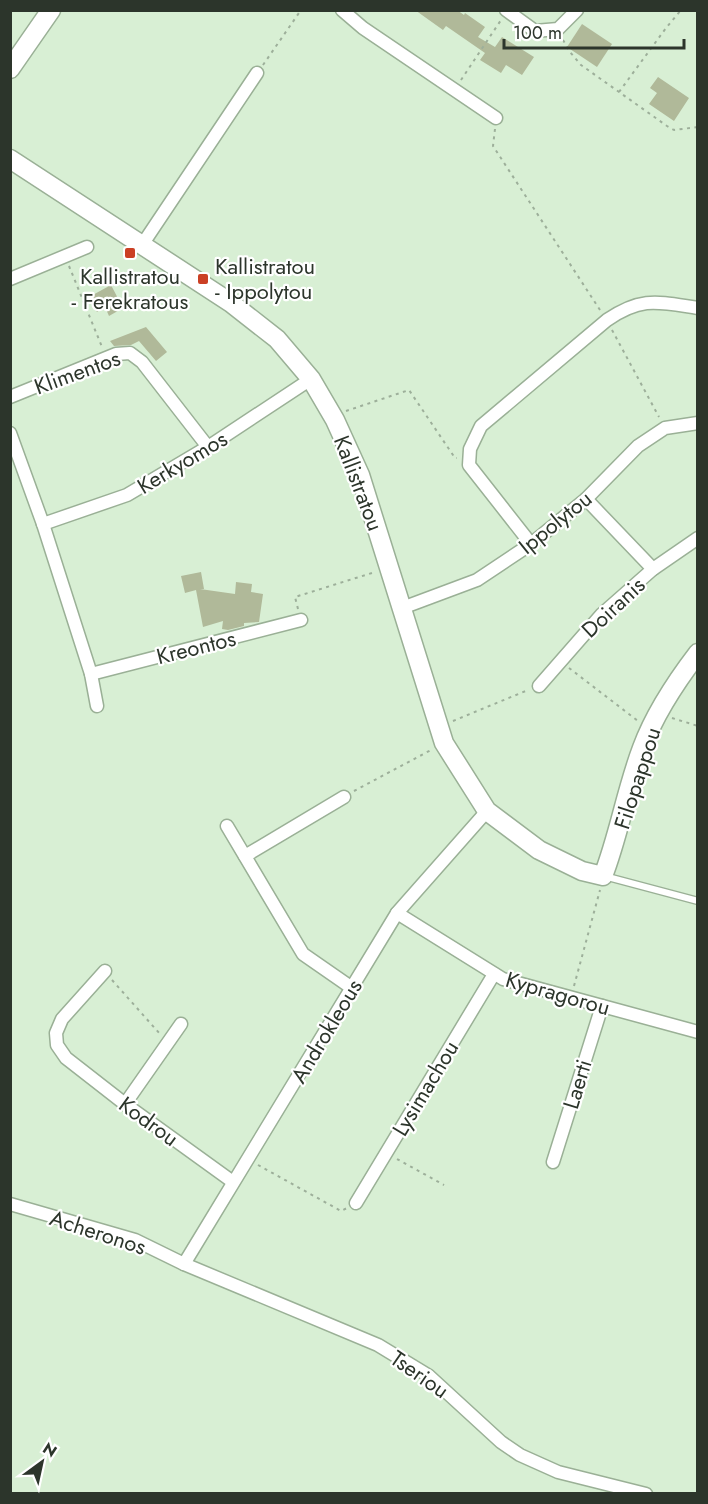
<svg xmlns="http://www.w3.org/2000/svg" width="708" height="1504" font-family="Jost,sans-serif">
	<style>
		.building { fill: #b0b999 }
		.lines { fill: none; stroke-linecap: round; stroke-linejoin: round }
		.lane-casing { stroke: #9ab096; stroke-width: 9 }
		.street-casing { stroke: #9ab096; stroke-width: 15 }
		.secondary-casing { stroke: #9ab096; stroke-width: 21 }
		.path { stroke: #9daf9a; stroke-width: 2; stroke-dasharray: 3 4.5; stroke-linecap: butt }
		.lane { stroke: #fff; stroke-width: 6 }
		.street { stroke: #fff; stroke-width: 12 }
		.secondary { stroke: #fff; stroke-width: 18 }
		.poi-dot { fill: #cb4024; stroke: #fff; stroke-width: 2 }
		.labels { text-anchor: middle; stroke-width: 4.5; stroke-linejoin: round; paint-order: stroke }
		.poi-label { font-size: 22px; fill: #2c352b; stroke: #fff; text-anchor: start }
		.street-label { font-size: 22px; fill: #2c352b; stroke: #fff }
	</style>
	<rect width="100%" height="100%" fill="#d8efd4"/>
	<g class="building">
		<path d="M 415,10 L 457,10 L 464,15 L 465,13 L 485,27 L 478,37 L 495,47 L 502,37 L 534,57 L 522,75 L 506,65 L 501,73 L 480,60 L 485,53 L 446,26 L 443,30 Z"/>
		<path d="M 582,24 L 612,44 L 597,67 L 567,47 Z"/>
		<path d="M 658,77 L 689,98 L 674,121 L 649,104 L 657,93 L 650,88 Z"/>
		<path d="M 111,285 L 123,308 L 109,316 L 105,307 L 97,312 L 89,297 Z"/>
		<path d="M 146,327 L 167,352 L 156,361 L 139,341 L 131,345 L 114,346 L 110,341 Z"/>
		<path d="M 201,572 L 204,589 L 200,589 L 235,594 L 236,582 L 252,584 L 251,592 L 263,594 L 259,622 L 244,623 L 244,626 L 228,630 L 222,629 L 223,621 L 203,627 L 196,590 L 185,593 L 181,576 Z"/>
	</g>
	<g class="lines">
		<g class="lane-casing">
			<path id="lane" d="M 604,876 L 698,901"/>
		</g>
		<g class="street-casing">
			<g id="street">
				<path d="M 342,10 L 363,28 L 496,118"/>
				<path d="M 506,10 L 535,31 L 558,29 L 577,10"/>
				<path d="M 142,245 L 257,73"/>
				<path d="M 10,279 L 87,247"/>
				<path d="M 10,397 L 116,354 L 130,353 L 142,362 L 208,447"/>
				<path d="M 10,433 L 43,524 L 91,674 L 97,706"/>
				<path d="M 586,499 L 653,569"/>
				<path d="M 43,524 L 127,495 L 208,447 L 311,379"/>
				<path d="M 531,544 L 469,465 L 470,449 L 481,426 L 607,320 C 642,296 658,302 698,308"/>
				<path d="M 402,608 L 477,580 L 531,544 L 586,499 L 638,446 L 665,428 L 698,423"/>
				<path d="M 91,674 L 301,620"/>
				<path d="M 539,686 L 602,614 L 653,569 L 698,538"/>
				<path d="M 227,826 L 303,954 L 352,988"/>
				<path d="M 245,856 L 344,797"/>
				<path d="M 397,913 L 503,979 L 698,1032"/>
				<path d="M 105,971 L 62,1019 L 56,1033 L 57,1045 L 66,1058 L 125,1104 L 233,1182"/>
				<path d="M 125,1104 L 181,1024"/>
				<path d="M 553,1162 L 602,1006"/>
				<path d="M 356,1203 L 494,974"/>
				<path d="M 10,1204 L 135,1240 L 184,1264 L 378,1345 L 429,1376 L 501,1442 L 520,1455 L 558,1472 L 646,1494"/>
				<path d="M 184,1264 L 397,913 L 487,811"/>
			</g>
		</g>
		<g class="secondary-casing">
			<g id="secondary">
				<path d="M 10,69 L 51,10"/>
				<path d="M 10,159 L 231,303 L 277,339 L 311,379 L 335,420 L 360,475 L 444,743 L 487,811 L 539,850 L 582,871 L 603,876 C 619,835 626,790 642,748 C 655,713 675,683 698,653"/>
			</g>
		</g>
		<g class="path">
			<path d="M 563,40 L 570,52 L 581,65 L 667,126 L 674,130 L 698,127"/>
			<path d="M 263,65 L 301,10"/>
			<path d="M 461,80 L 501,20"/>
			<path d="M 619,92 L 666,28 L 681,10"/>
			<path d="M 495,129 L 493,146 L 600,310"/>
			<path d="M 69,266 L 102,347"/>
			<path d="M 612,330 L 659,417"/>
			<path d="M 346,411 L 409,390 L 455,458 L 457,458"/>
			<path d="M 298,609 L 295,597 L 375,572"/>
			<path d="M 569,668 L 638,721"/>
			<path d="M 672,718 L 698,726"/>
			<path d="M 453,721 L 528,690"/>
			<path d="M 354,791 L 431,750"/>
			<path d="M 112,980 L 160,1034"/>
			<path d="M 574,986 L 600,890"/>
			<path d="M 397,1159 L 444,1185"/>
			<path d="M 258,1165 L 341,1211 L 347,1208"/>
		</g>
		<use href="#lane" class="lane"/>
		<use href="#street" class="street"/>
		<use href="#secondary" class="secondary"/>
	</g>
	<g class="poi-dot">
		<rect x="124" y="247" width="12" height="12" rx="3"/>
		<rect x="197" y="273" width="12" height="12" rx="3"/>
	</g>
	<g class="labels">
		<g class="poi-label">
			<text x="215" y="274">Kallistratou<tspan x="215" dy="25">- Ippolytou</tspan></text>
			<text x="130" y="284" text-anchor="middle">Kallistratou<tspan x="130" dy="25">- Ferekratous</tspan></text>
		</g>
		<g class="street-label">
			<text transform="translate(77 372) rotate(-20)" y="8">Klimentos</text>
			<text transform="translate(182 462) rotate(-31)" y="8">Kerkyomos</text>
			<text transform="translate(359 483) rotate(69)" y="8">Kallistratou</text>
			<text transform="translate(555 522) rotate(-39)" y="8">Ippolytou</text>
			<text transform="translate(613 607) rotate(-43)" y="8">Doiranis</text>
			<text transform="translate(196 647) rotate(-14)" y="8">Kreontos</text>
			<text transform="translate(637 778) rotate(-72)" y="8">Filopappou</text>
			<text transform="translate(558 993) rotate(16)" y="8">Kypragorou</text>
			<text transform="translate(326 1031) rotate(-59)" y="8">Androkleous</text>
			<text transform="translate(577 1084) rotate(-73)" y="8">Laerti</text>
			<text transform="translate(425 1088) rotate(-59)" y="8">Lysimachou</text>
			<text transform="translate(149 1121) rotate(36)" y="8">Kodrou</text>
			<text transform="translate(98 1232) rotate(18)" y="8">Acheronos</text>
			<text transform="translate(420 1374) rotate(35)" y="8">Tseriou</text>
		</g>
	</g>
	<rect width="708" height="1504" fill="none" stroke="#2c352b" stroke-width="24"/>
	<g transform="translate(42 1462) rotate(33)" stroke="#ffffff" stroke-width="4.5" paint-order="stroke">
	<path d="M0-4.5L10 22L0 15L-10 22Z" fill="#2c352b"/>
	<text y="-9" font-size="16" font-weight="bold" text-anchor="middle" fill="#2c352b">N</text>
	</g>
	<path d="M504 39v9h180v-9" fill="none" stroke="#2c352b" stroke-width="3"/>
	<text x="513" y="39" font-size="18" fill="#2c352b" stroke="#ffffff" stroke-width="4.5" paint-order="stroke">100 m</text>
</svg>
